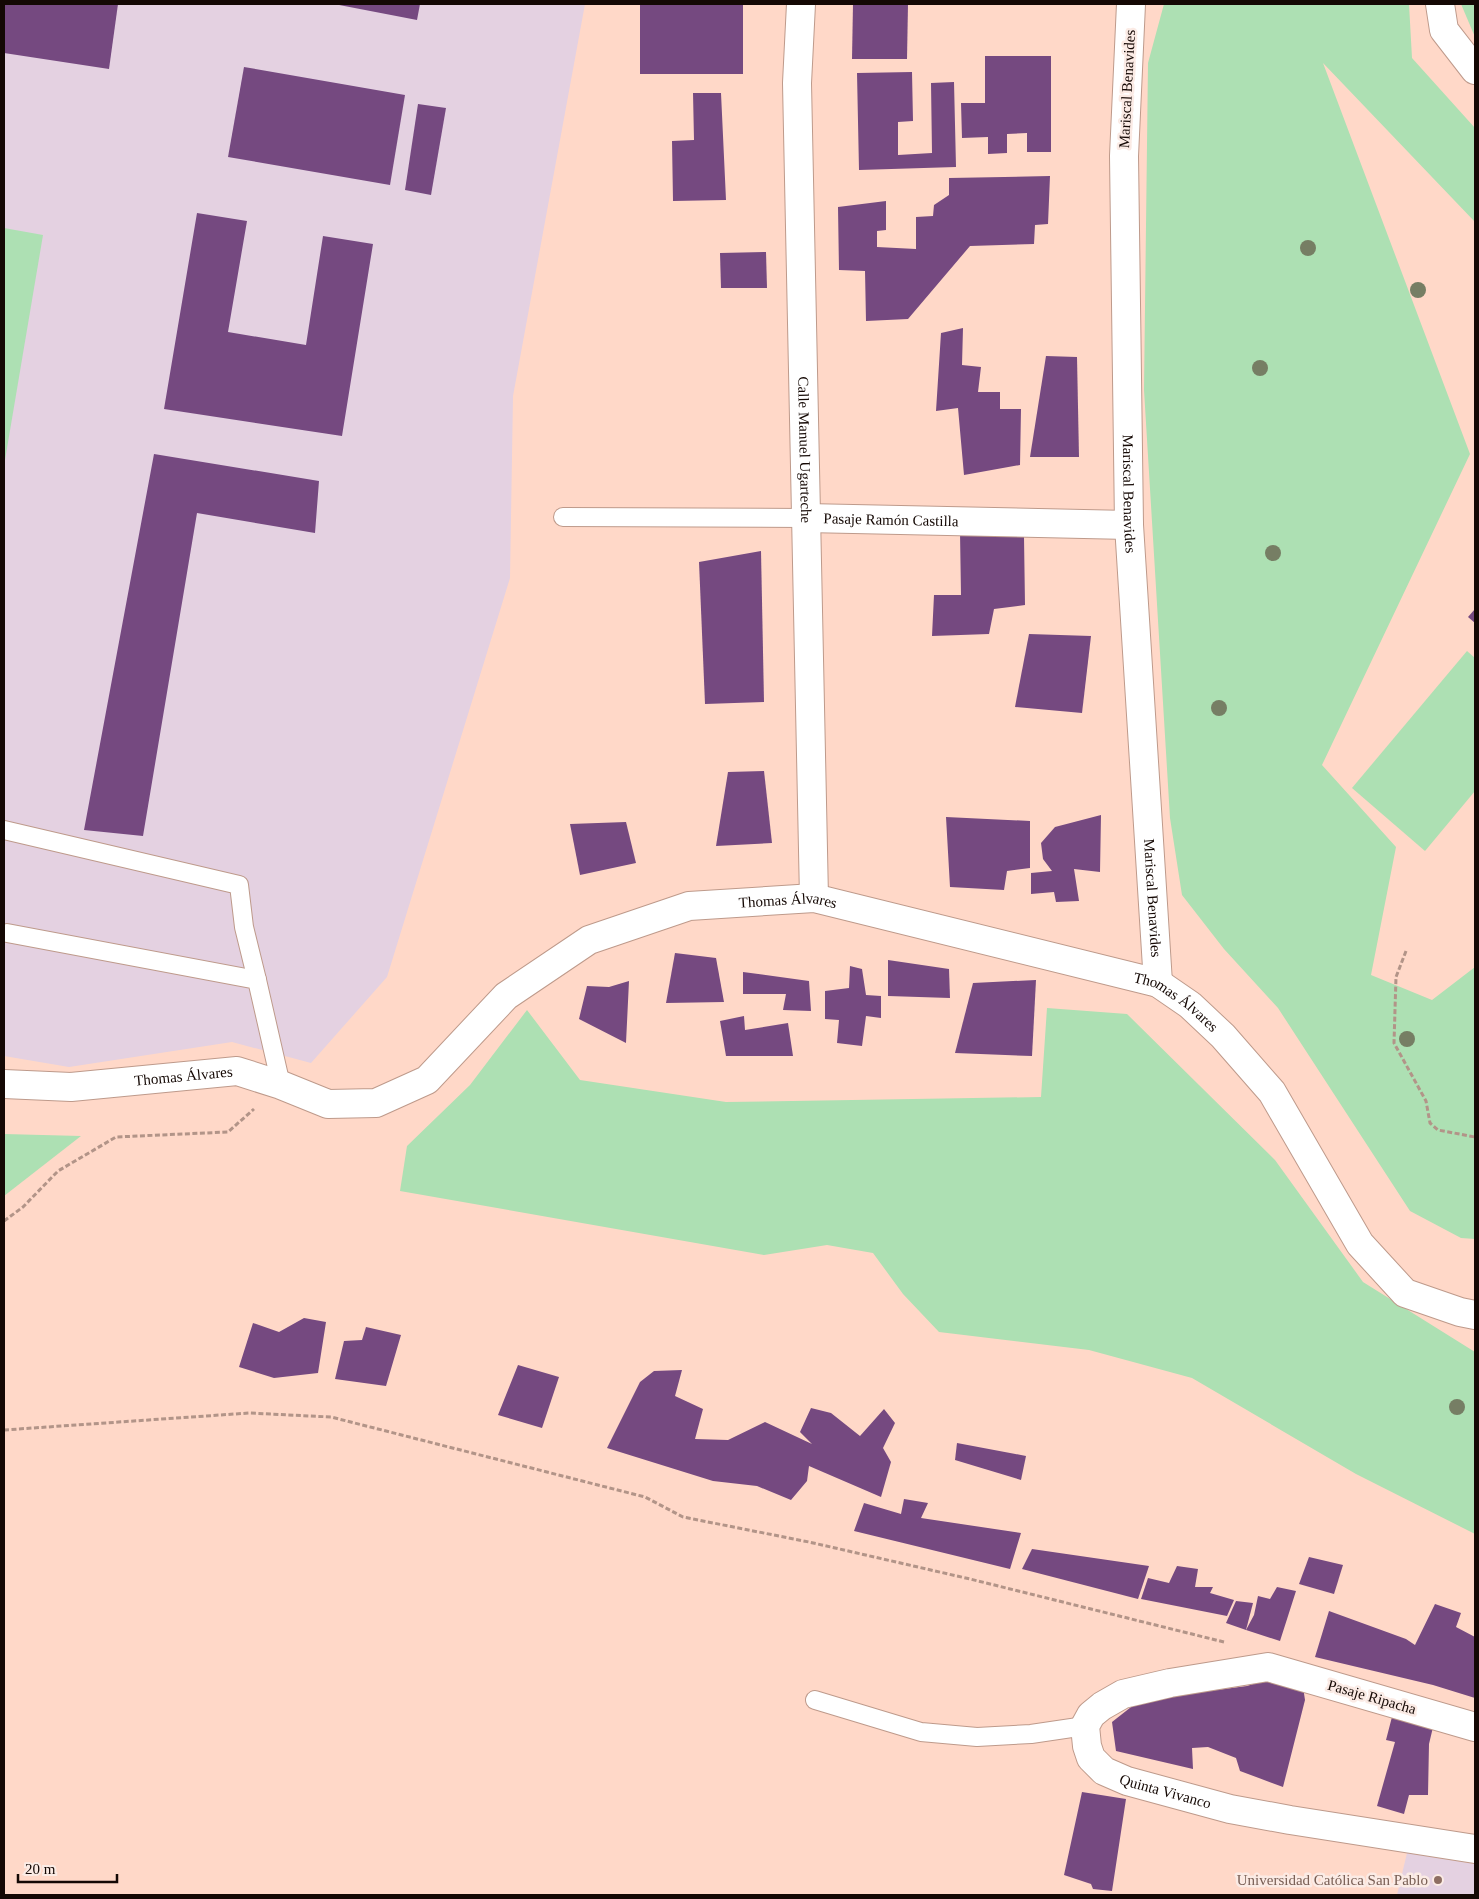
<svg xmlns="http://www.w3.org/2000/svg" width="1479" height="1899" font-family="Georgia,serif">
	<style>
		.education { fill: #e4d1e1 }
		.green { fill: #ade0b3 }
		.building { fill: #754980 }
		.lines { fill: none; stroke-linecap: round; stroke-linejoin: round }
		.service-casing { stroke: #be9a8b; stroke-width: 20 }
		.minor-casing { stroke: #be9a8b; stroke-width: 30 }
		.tertiary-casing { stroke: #be9a8b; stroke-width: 30 }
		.path { stroke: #b29488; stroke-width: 3; stroke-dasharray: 5 2.5; stroke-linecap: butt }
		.service { stroke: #fff; stroke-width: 18 }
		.minor { stroke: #fff; stroke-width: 28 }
		.tertiary { stroke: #fff; stroke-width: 28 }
		.tree { fill: #767e64 }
		.education-dot { fill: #8d6e63; stroke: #fbebe5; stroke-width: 2 }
		.labels { text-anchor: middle; stroke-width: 5; stroke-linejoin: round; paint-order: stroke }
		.street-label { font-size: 15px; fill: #140804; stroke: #fbebe5 }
		.education-label { font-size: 15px; fill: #785e54; stroke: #fbebe5; text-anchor: end }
	</style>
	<rect width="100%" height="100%" fill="#ffd8c8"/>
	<g class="education">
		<path d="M 4,4 L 585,4 L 513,396 L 510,578 L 387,977 L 311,1063 L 232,1042 L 69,1067 L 4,1056 Z"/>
		<path d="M 1407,1853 L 1475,1864 L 1475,1895 L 1397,1895 Z"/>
	</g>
	<g class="green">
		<path d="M 1164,4 L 1409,4 L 1412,58 L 1475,128 L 1475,222 L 1323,63 L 1470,454 L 1322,765 L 1396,847 L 1371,975 L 1432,1000 L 1475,967 L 1475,1239 L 1461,1238 L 1410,1211 L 1278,1008 L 1224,949 L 1182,895 L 1170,818 L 1144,390 L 1148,63 Z"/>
		<path d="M 1461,4 L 1475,4 L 1475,37 Z"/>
		<path d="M 4,228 L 43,235 L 4,466 Z"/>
		<path d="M 1467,651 L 1475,658 L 1475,791 L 1425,851 L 1352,788 Z"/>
		<path d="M 1047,1008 L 1127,1014 L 1275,1160 L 1363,1282 L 1475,1352 L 1475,1534 L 1356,1474 L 1192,1378 L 1089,1350 L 939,1332 L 903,1294 L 873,1253 L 827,1245 L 764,1255 L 400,1191 L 407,1146 L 470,1085 L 527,1010 L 580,1080 L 726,1102 L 1041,1097 Z"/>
		<path d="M 4,1134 L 81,1136 L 4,1196 Z"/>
	</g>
	<g class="building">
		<path d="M 4,4 L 118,4 L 109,69 L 4,53 Z"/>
		<path d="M 334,4 L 420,4 L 417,20 Z"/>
		<rect x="640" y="4" width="103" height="70"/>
		<path d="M 853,4 L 908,4 L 907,59 L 852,59 Z"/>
		<path d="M 985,56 L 1051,56 L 1051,152 L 1027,152 L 1027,133 L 1007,134 L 1007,153 L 988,154 L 988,137 L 962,138 L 961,103 L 985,103 Z"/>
		<path d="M 244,67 L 405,95 L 390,185 L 228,157 Z"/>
		<path d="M 912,72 L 913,121 L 898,122 L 898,155 L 932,153 L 931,83 L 954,82 L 956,167 L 859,170 L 857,73 Z"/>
		<path d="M 693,93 L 721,93 L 726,200 L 673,201 L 672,141 L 694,140 Z"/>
		<path d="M 418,104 L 446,108 L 431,195 L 405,190 Z"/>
		<path d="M 1050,176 L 1048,224 L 1035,225 L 1034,244 L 970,246 L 908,319 L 866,321 L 865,271 L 839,270 L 838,207 L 886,201 L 886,230 L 877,231 L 877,247 L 916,249 L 916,217 L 933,216 L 934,205 L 949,195 L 949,178 Z"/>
		<path d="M 197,213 L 247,221 L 228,332 L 306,345 L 323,236 L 373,244 L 342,436 L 164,409 Z"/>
		<path d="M 766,252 L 767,288 L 721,288 L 720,253 Z"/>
		<path d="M 963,328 L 962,365 L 981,367 L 978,392 L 1000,392 L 1000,409 L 1021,409 L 1020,465 L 964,475 L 958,408 L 936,411 L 941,333 Z"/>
		<path d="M 1046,356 L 1077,357 L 1079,457 L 1030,457 Z"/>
		<path d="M 154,454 L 319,481 L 315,533 L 197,513 L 143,836 L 84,830 Z"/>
		<path d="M 960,532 L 1024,537 L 1025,605 L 994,609 L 989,634 L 932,636 L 934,595 L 961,595 Z"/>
		<path d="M 761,551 L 764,702 L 705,704 L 699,562 Z"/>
		<path d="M 1475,609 L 1475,623 L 1468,617 Z"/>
		<path d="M 1029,634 L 1091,636 L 1082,713 L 1015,707 Z"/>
		<path d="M 764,771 L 772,843 L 716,846 L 728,772 Z"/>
		<path d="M 1101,815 L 1100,872 L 1074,869 L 1079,901 L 1056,902 L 1054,892 L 1031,894 L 1031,873 L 1052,871 L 1043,859 L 1041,843 L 1055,827 Z"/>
		<path d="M 946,817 L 1030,821 L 1030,868 L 1007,871 L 1004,890 L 950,887 Z"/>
		<path d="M 626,822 L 636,863 L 580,875 L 570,824 Z"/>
		<path d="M 675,953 L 716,958 L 724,1002 L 666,1003 Z"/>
		<path d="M 888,960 L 949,969 L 950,998 L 888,996 Z"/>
		<path d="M 850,966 L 862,969 L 866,995 L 881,996 L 881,1018 L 866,1016 L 862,1046 L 837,1043 L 839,1020 L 825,1019 L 825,991 L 849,988 Z"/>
		<path d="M 743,972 L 809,981 L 811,1011 L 783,1010 L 786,994 L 743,994 Z"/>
		<path d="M 1036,980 L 1032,1056 L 955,1053 L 973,983 Z"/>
		<path d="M 629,981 L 626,1043 L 579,1019 L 587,986 L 609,987 Z"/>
		<path d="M 744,1016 L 745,1030 L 788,1023 L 793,1056 L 726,1056 L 720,1021 Z"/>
		<path d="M 304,1318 L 326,1322 L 318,1373 L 274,1378 L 239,1367 L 253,1323 L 279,1332 Z"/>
		<path d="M 366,1327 L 401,1335 L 386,1386 L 335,1379 L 344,1341 L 362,1340 Z"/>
		<path d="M 518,1365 L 559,1377 L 542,1428 L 498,1415 Z"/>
		<path d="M 682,1370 L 675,1396 L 703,1409 L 695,1439 L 728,1440 L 765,1422 L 812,1444 L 800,1432 L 811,1408 L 831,1413 L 860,1436 L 884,1409 L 895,1423 L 883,1448 L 891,1462 L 881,1497 L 809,1466 L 807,1481 L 791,1500 L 757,1486 L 713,1481 L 607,1448 L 640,1382 L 654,1371 Z"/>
		<path d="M 957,1443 L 1026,1456 L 1021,1480 L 955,1460 Z"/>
		<path d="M 904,1499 L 928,1503 L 921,1518 L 1021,1533 L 1010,1569 L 854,1531 L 864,1503 L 901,1514 Z"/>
		<path d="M 1032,1549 L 1149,1566 L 1138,1599 L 1022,1569 Z"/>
		<path d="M 1309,1557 L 1343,1565 L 1334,1594 L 1299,1584 Z"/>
		<path d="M 1177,1566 L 1198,1569 L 1195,1587 L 1213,1587 L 1210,1593 L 1234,1600 L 1227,1616 L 1141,1599 L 1148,1578 L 1169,1583 Z"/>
		<path d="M 1277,1587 L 1296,1591 L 1280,1641 L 1246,1630 L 1254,1615 L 1258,1596 L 1270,1599 Z"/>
		<path d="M 1236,1601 L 1253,1603 L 1246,1630 L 1226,1623 Z"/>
		<path d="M 1435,1604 L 1461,1613 L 1456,1627 L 1475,1637 L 1475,1698 L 1433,1685 L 1315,1657 L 1329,1611 L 1406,1639 L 1415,1645 Z"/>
		<path d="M 1277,1676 L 1303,1687 L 1305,1700 L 1283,1787 L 1240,1771 L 1236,1758 L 1208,1747 L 1192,1748 L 1193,1769 L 1116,1751 L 1112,1722 L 1140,1700 L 1247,1686 Z"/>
		<path d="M 1393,1713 L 1434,1723 L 1429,1744 L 1428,1795 L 1409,1795 L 1404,1814 L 1377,1806 L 1395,1742 L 1386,1740 Z"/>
		<path d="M 1082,1792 L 1126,1799 L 1112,1891 L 1093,1889 L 1091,1884 L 1064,1875 Z"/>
	</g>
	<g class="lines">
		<g class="service-casing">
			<g id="service">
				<path d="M 563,517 L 806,518"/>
				<path d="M 4,830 L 239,885 L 244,927 L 257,980"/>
				<path d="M 7,933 L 257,980 L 281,1085"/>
				<path d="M 815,1700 L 921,1732 L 977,1737 L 1031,1734 L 1085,1726"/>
			</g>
		</g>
		<g class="minor-casing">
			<g id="minor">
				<path id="s1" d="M 801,4 L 797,83 L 814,898"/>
				<path id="s2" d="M 1131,4 L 1124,156 L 1129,525 L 1158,983"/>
				<path d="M 1440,4 L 1444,30 L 1475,70"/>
				<path id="s3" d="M 806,518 L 1129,525"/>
				<path id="s4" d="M 1475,1727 L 1268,1667 L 1170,1683 L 1123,1694 L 1102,1706 L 1091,1715 L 1085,1726 L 1087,1746 L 1091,1758 L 1104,1771 L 1127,1781 L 1230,1809 L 1290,1820 L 1475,1849"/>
			</g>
		</g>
		<g class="tertiary-casing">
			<g id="tertiary">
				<path id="s5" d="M 4,1084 L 71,1087 L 237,1071 L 281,1085 L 328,1104 L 376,1103 L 427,1080 L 506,996 L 589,940 L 689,906 L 814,898 L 1158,983 L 1190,1005 L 1223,1036 L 1272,1092 L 1360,1244 L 1405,1293 L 1460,1312 L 1475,1315"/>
			</g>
		</g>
		<g class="path">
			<path d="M 1406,951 L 1396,977 L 1394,1043 L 1426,1101 L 1430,1123 L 1438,1130 L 1475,1137"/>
			<path d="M 4,1221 L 23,1207 L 58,1171 L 116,1137 L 228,1132 L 254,1109"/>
			<path d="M 4,1430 L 249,1413 L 331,1417 L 645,1497 L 683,1517 L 809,1542 L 970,1579 L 1224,1642"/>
		</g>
		<use href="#service" class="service"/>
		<use href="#minor" class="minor"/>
		<use href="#tertiary" class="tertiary"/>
	</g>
	<g class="tree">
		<circle cx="1308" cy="248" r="8"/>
		<circle cx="1418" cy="290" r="8"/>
		<circle cx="1260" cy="368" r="8"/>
		<circle cx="1273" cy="553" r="8"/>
		<circle cx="1219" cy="708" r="8"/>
		<circle cx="1407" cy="1039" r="8"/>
		<circle cx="1457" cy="1407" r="8"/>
	</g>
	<circle class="education-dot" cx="1438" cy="1880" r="5"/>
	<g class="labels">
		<g class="street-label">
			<text transform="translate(1127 89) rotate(-87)" y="5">Mariscal Benavides</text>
			<text dy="5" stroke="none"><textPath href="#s1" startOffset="446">Calle Manuel Ugarteche</textPath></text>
			<text dy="5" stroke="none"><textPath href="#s2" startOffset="490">Mariscal Benavides</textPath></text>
			<text dy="5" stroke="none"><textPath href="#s3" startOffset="85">Pasaje Ramón Castilla</textPath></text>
			<text dy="5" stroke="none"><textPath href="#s2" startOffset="895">Mariscal Benavides</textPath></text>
			<text dy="5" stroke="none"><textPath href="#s5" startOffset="855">Thomas Álvares</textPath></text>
			<text dy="5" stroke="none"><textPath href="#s5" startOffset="1260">Thomas Álvares</textPath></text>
			<text dy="5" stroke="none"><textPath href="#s5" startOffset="180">Thomas Álvares</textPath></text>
			<text transform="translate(1372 1697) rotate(16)" y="5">Pasaje Ripacha</text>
			<text dy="5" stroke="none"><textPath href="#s4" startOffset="530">Quinta Vivanco</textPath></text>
		</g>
		<g class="education-label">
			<text x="1428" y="1885">Universidad Católica San Pablo</text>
		</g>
	</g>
	<rect width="1479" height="1899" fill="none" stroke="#140804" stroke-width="10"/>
	<path d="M18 1874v8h99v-8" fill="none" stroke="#140804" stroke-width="2.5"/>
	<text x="25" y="1874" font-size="15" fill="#140804" stroke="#fbebe5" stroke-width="4" paint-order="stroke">20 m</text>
</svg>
